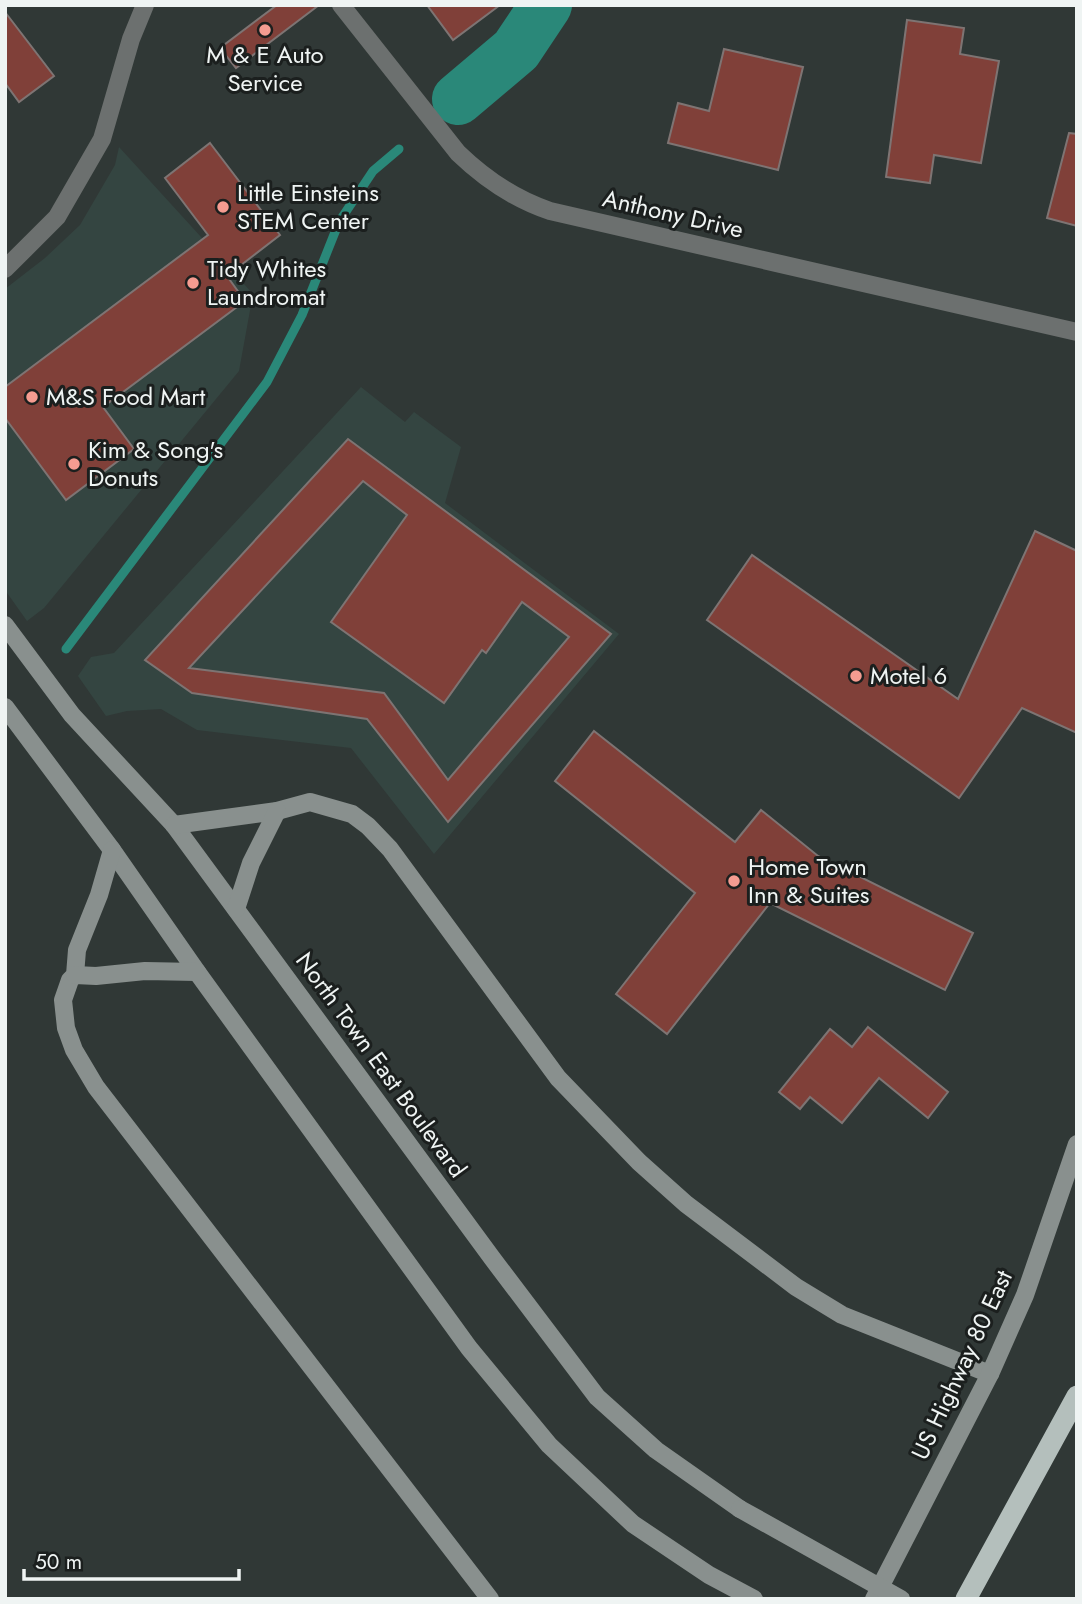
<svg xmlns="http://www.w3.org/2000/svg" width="1082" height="1604" font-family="Jost,sans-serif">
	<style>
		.built { fill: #344541 }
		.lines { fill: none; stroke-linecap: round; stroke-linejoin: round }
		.stream { stroke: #2a8879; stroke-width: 9 }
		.river { stroke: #2a8879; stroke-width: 52 }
		.building { fill: #804039; stroke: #7e7473; stroke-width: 2; fill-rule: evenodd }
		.minor { stroke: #6c706f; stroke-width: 18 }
		.tertiary { stroke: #6c706f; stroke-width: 18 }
		.secondary { stroke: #89908e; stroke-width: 18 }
		.motorway { stroke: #b4bfbc; stroke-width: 21 }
		.secondary-bridge { stroke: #89908e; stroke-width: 18 }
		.poi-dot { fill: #f59c91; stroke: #1b1f1e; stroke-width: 2.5 }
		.labels { text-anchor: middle; stroke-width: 6; stroke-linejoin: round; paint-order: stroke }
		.poi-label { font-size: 24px; fill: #eff4f3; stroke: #1b1f1e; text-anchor: start }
		.street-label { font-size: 24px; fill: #eff4f3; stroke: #1b1f1e }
	</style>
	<rect width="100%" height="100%" fill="#303836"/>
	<g class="built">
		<path d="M 119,147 L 253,294 L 239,371 L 44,608 L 27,621 L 5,590 L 5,289 L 45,258 L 80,225 L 115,165 Z"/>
		<path d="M 361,387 L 405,422 L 414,412 L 461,447 L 445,503 L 619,634 L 434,854 L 351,748 L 197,730 L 161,709 L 127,711 L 106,716 L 78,676 L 91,657 L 114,653 Z"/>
	</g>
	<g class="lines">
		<path class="stream" d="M 66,649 L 267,382 L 302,315 L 339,222 L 373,171 L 399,149"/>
		<path class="river" d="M 458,99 L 516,50 L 546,5"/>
	</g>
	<g class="building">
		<path d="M 277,5 L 319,5 L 236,68 L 220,48 Z"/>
		<path d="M 427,5 L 500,5 L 453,40 Z"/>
		<path d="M 5,12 L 54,76 L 19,102 L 5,83 Z"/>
		<path d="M 907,20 L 964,28 L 960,54 L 999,61 L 981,163 L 934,155 L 930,183 L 886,177 Z"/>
		<path d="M 724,49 L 803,67 L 778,170 L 668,143 L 678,103 L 709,111 Z"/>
		<path d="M 1069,133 L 1077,134 L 1077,226 L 1047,218 Z"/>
		<path d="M 210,143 L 280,235 L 227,276 L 245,301 L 103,407 L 134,449 L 66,500 L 5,418 L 5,387 L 208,235 L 165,178 Z"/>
		<path d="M 348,439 L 611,634 L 448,822 L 367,719 L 192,693 L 145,660 ZM 363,481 L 407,515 L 331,622 L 444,703 L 482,650 L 486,653 L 522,602 L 569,637 L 448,780 L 384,693 L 189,668 Z"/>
		<path d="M 1035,531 L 1077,551 L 1077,733 L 1022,708 L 959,798 L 707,620 L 752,555 L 958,699 Z"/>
		<path d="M 594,731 L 735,842 L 761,810 L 818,856 L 973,933 L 945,990 L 770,903 L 667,1034 L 616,994 L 695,893 L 555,781 Z"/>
		<path d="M 868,1027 L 948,1092 L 928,1118 L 879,1078 L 842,1123 L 810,1097 L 800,1109 L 779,1092 L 830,1029 L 852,1047 Z"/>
	</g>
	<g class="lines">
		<path class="minor" d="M 5,269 L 57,217 L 102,139 L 131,39 L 145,5"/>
		<path class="tertiary" d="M 341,5 L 458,153 C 485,179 514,199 550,211 L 1077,332"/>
		<g class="secondary">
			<path d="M 5,625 L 72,715 L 174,825 L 492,1258 L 597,1397 L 656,1450 L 740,1509"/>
			<path d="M 5,707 L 112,850 L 197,972 L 469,1348 L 549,1445 L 633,1524 L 709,1575 L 754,1599"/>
			<path d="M 174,825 L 277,811 L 310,802 L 352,814 L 368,826 L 390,849 L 558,1078 L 639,1162 L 686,1204 L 796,1287 L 842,1315 L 990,1374"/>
			<path d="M 112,850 L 99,895 L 77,950 L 75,975 L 70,980 L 63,1000 L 66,1028 L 74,1050 L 96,1087 L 490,1599"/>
			<path d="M 236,909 L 251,863 L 277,811"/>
			<path d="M 75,975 L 96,976 L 145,971 L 197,972"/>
			<path d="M 874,1599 L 990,1374 L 1025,1295 L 1077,1144"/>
		</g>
		<path class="motorway" d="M 966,1599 L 1077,1396"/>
		<path class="secondary-bridge" d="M 740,1509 L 901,1599"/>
	</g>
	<g class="poi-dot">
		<circle cx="265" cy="30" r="7"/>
		<circle cx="223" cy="207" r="7"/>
		<circle cx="193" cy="283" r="7"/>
		<circle cx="32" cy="397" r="7"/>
		<circle cx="74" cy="464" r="7"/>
		<circle cx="856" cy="676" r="7"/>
		<circle cx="734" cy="881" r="7"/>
	</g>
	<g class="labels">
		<g class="poi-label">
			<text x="265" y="63" text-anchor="middle">M &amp; E Auto<tspan x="265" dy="28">Service</tspan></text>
			<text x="237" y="201">Little Einsteins<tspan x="237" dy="28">STEM Center</tspan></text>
			<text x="207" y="277">Tidy Whites<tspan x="207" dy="28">Laundromat</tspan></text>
			<text x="46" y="405">M&amp;S Food Mart</text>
			<text x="88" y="458">Kim &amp; Song's<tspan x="88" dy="28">Donuts</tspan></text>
			<text x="870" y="684">Motel 6</text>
			<text x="748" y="875">Home Town<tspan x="748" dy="28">Inn &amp; Suites</tspan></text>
		</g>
		<g class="street-label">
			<text transform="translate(673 214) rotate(13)" y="8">Anthony Drive</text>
			<text transform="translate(381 1065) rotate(54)" y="8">North Town East Boulevard</text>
			<text transform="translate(962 1365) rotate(-65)" y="8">US Highway 80 East</text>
		</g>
	</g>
	<rect width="1082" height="1604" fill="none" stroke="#eff4f3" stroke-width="14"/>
	<path d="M24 1569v10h215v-10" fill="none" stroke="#eff4f3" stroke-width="3.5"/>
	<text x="35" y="1569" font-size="21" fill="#eff4f3" stroke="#1b1f1e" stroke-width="5" paint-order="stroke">50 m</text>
</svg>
